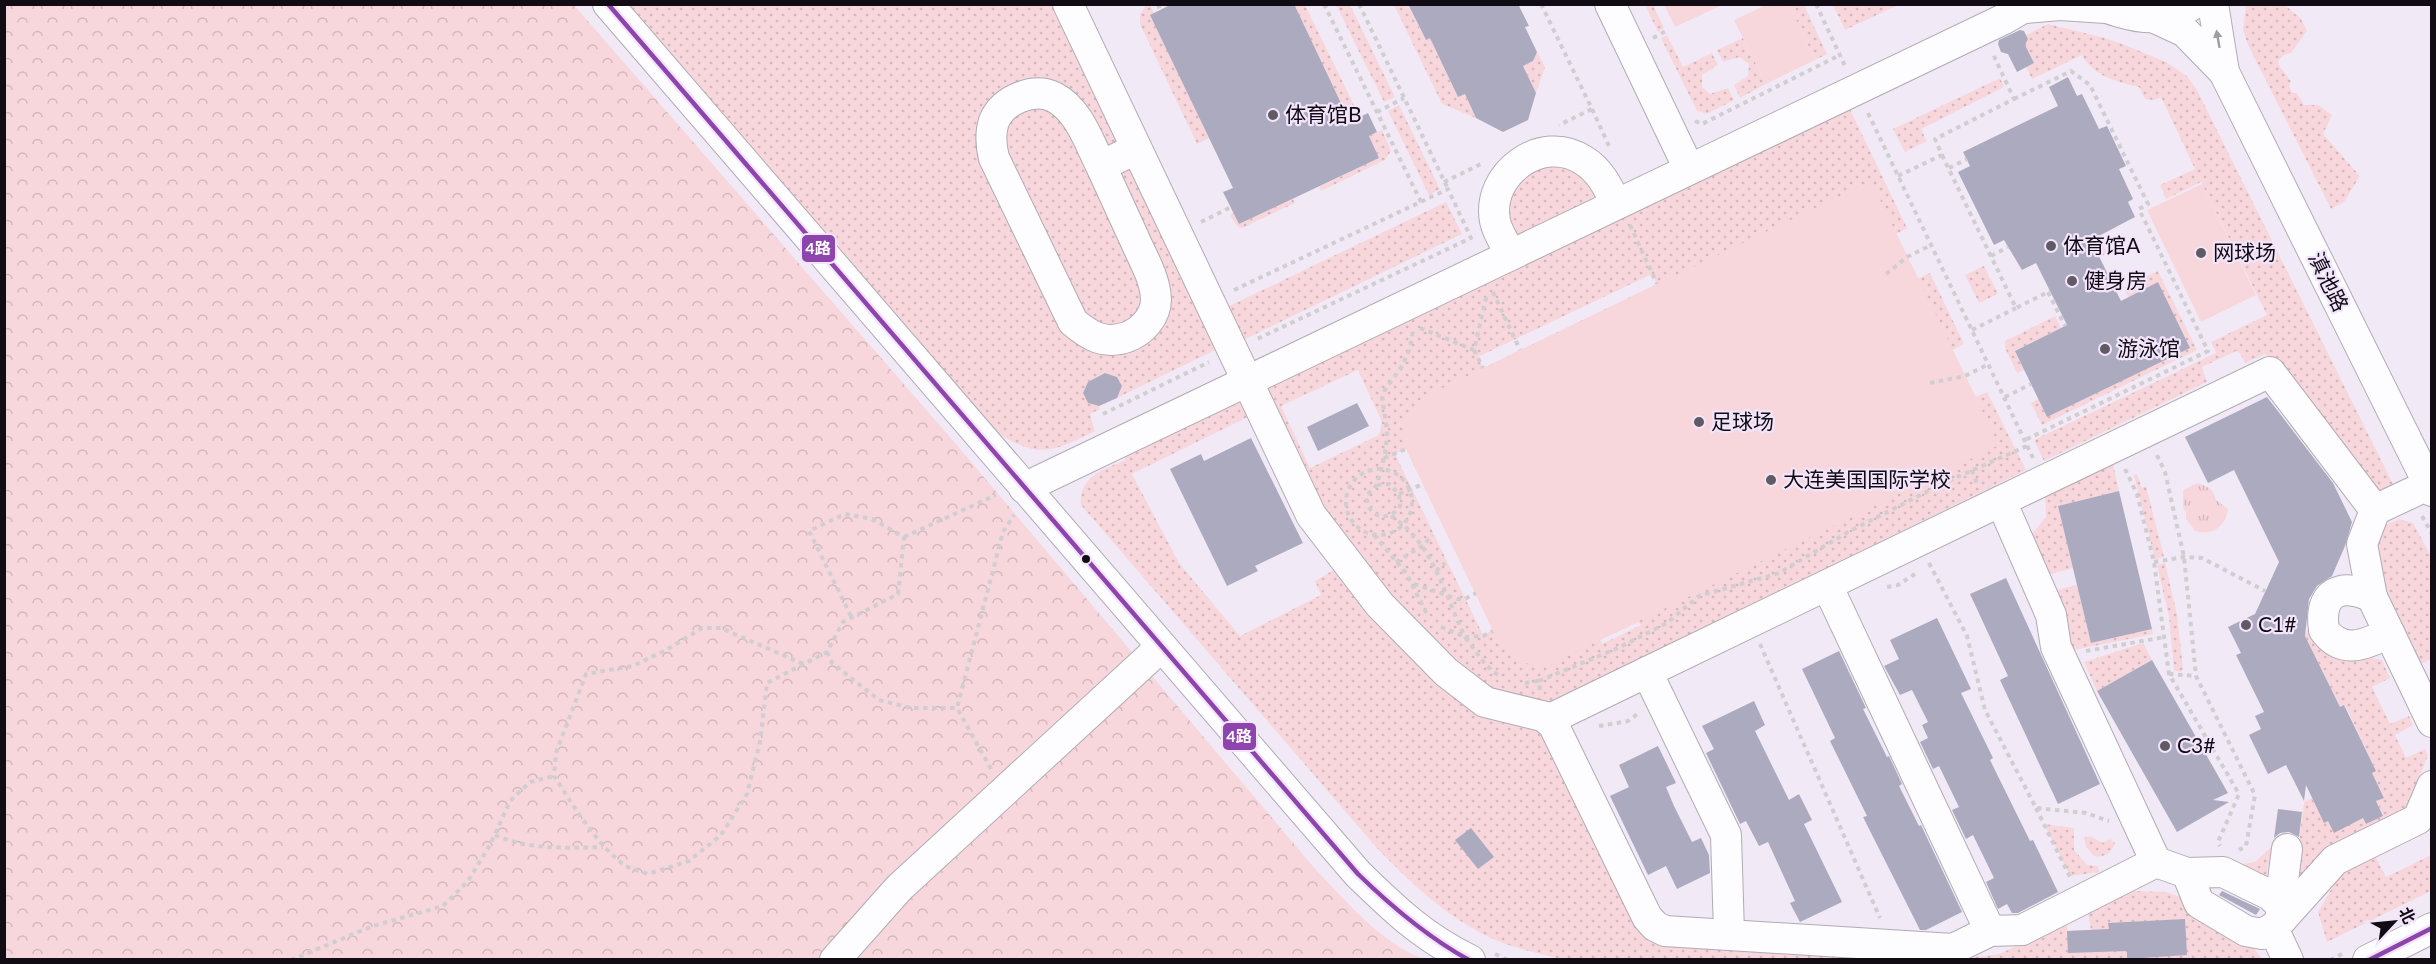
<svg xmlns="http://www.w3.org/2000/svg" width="2436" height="964" font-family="Lato,'Noto Sans SC',sans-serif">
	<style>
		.grass { fill: url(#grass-dots); fill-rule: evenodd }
		.forest { fill: url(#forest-crowns) }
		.park { fill: url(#park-tufts) }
		.pitch { fill: #f7d7dc }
		.building { fill: #acaabe }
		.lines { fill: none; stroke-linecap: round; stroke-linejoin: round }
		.minor-casing { stroke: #b1abb5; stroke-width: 32 }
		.path { stroke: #d0ced1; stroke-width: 4; stroke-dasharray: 4.5 4.5; stroke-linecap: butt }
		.minor { stroke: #fdfcfe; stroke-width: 30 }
		.bus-1-casing { stroke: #f2e5fb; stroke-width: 9 }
		.bus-1 { stroke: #8e44ad; stroke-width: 4.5 }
		.oneway { fill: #9f9ca0 }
		.poi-dot { fill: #5f5a63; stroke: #f2e5fb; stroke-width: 2 }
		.bus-dot { fill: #110c14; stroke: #f2e5fb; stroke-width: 2 }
		.labels { text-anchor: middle; stroke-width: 4.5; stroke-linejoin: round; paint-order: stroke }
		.poi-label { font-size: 21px; fill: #110c14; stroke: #f2e5fb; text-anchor: start }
		.street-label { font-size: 21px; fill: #110c14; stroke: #f2e5fb }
		.line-badge { stroke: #f2e5fb; stroke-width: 2 }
		.badge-label { font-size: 16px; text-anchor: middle; font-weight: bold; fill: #fff }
	</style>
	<defs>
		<pattern id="grass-dots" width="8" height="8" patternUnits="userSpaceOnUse" patternTransform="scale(1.5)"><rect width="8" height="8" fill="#f7d7dc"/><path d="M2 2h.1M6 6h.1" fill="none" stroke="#d3b7bc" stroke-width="1.8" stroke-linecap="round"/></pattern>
		<pattern id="forest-crowns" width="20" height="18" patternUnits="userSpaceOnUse" patternTransform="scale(1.5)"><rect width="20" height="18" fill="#f7d7dc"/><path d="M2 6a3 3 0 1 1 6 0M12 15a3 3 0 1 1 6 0" fill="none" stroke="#d3b7bc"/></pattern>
		<pattern id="park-tufts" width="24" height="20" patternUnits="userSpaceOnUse" patternTransform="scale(1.5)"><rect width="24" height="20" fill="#f7d7dc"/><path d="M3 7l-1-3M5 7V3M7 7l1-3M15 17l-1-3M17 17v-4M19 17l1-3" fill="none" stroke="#d3b7bc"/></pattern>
	</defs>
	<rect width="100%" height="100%" fill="#f1eaf6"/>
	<g class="grass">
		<path d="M 629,5 L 1059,5 L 1223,346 L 1117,398 L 1122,386 L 1117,377 L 1105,373 L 1088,382 L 1083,393 L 1088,403 L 1099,406 L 1100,409 L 1090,414 L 1095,431 C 1055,451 1039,460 998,433 Z"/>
		<path d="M 1146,5 L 1150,5 L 1154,13 L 1151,15 L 1209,138 L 1197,144 L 1140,24 L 1140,14 Z"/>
		<path d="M 1294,5 L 1305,5 L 1360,117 L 1350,121 Z"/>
		<path d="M 1336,5 L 1350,5 L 1395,97 L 1384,102 Z"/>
		<path d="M 1394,5 L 1408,5 L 1425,39 L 1430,38 L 1458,97 L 1465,94 L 1476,118 L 1442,104 Z"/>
		<path d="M 1645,5 L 1653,5 L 1664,28 L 1658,32 Z"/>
		<path d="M 1789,5 L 1804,5 L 1827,54 L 1815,60 Z"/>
		<path d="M 1833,5 L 1898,5 L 1845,30 Z"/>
		<path d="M 2246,5 L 2285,5 L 2301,19 L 2307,31 L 2291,53 L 2284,55 L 2278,61 L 2280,67 L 2291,81 L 2289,85 L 2292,93 L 2297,93 L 2304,105 L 2318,105 L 2332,115 L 2323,134 L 2360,176 L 2344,202 L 2331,209 L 2248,45 L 2243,30 Z"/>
		<path d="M 2048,24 L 2105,38 L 2125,45 L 2166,62 L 2187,76 L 2197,90 L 2394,486 L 2393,490 L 2368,493 L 2265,354 L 2245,363 L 2240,353 L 2236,351 L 2202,367 L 2207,382 L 2044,461 L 2034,440 L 2216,353 L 2211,342 L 2267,315 L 2201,182 L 2166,199 L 2160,185 L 2195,169 L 2161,97 L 2154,100 L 2145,99 L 2139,87 C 2116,82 2093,76 2082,55 L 2032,79 L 2026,67 L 2034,63 L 2030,56 L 2026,58 L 2025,45 L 2028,39 L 2026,35 Z"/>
		<path d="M 1667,35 L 1683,67 L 1712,53 L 1718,65 L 1702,75 L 1702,87 L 1710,94 L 1728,88 L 1734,100 L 1707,114 L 1697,111 L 1661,38 Z"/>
		<path d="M 1743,38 L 1766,84 L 1740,98 L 1734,85 L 1748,76 L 1749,64 L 1739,57 L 1723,62 L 1717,50 Z"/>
		<path d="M 1537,52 L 1545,67 L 1536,93 L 1523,66 L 1533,61 Z"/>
		<path d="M 2000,78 L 2004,87 L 1921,129 L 1927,141 L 1905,152 L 1893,129 Z"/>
		<path d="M 1399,105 L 1440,189 L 1429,195 L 1388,111 Z"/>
		<path d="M 1848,105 L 1907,228 L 1896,234 L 1917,279 L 1930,273 L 1964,344 L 1952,350 L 1975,397 L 1987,392 L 2026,470 L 1539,709 L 1486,696 L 1437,653 L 1319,511 L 1261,389 ZM 1652,274 L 1657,284 L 1483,368 L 1478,357 ZM 1358,370 L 1382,422 L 1379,435 L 1310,468 L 1281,406 ZM 1406,449 L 1493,630 L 1483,635 L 1395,454 ZM 1639,622 L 1641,625 L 1602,644 L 1600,640 Z"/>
		<path d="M 1382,130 L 1391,151 L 1385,160 L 1321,191 L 1319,187 L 1379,158 L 1369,136 Z"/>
		<path d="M 1564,152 L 1616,204 L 1511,255 L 1500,185 Z"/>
		<path d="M 1293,199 L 1295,203 L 1242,228 L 1237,226 L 1230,215 L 1234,213 L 1239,224 Z"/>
		<path d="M 1446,202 L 1462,234 L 1243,340 L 1227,307 Z"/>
		<path d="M 2109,210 L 2117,227 L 2099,236 L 2107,253 L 2100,257 L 2083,223 Z"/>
		<path d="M 1984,266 L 1998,294 L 1979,303 L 1965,275 Z"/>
		<path d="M 2158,271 L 2197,350 L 2042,425 L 2031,403 L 2038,399 L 2047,417 L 2189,348 L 2158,283 L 2128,297 L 2124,287 Z"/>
		<path d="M 2055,316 L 2061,328 L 2015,351 L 2024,370 L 2017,373 L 2005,348 L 2005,341 Z"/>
		<path d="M 1236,402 L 1242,402 L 1254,414 L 1132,474 L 1179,563 L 1240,636 L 1321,595 L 1315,581 L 1337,568 L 1365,604 L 1541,722 L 1641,919 L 1928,959 L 1565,960 C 1541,954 1516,949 1493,939 C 1447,918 1411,883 1376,847 L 1081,505 C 1078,476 1104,470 1125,460 L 1124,457 Z"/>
		<path d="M 2113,464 L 2119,491 L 2058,506 L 2073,568 L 2048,575 L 2032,534 L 2046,517 L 2045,494 Z"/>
		<path d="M 2137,474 L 2142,488 L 2146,486 L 2164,557 L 2155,559 L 2134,475 Z"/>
		<path d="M 2399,519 L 2413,523 L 2431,556 L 2431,659 L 2415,667 L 2376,573 L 2376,533 L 2383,526 Z"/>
		<path d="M 2165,563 L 2177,614 L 2183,669 L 2180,672 L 2174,670 L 2169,617 L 2157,565 Z"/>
		<path d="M 2077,585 L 2091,643 L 2152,629 L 2153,634 L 2069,651 L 2053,591 Z"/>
		<path d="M 2310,624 L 2339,652 L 2382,660 L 2390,678 L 2372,687 L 2390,724 L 2409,716 L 2413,725 L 2395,735 L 2406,758 L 2425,749 L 2428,755 L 2406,813 L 2320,853 L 2305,880 L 2298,883 L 2298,850 L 2304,802 L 2312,798 L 2324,822 L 2328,821 L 2334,832 L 2363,818 L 2366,824 L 2383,815 L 2376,801 L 2384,797 L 2372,773 L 2376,771 L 2345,705 L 2340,707 L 2305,636 Z"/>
		<path d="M 2143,643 L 2152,660 L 2097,691 L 2084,662 Z"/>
		<path d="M 2044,824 L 2074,828 L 2074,850 L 2087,865 L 2098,866 L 2099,872 L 2070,876 Z"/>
		<path d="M 2090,836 L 2103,843 L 2110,839 L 2115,843 C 2112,852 2105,858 2094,856 L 2086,847 L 2084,838 Z"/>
		<path d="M 2272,846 L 2265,882 L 2238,872 L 2242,864 L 2255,862 Z"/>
		<path d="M 2431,855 L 2431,891 L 2327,942 L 2318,912 L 2339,876 L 2375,856 L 2386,877 Z"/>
		<path d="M 2133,891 L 2166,892 L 2189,900 L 2251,944 L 2262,959 L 1950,960 L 2000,954 L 2064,922 L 2068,931 L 2091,930 L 2088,913 Z"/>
	</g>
	<path class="forest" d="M 5,4 L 574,5 L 956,444 L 1317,871 C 1348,903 1381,943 1424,959 L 5,960 Z"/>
	<path class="park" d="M 2197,483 C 2207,486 2214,489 2216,500 L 2228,509 C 2226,527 2212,536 2195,531 L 2186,519 L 2186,512 L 2183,508 L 2183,490 Z"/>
	<g class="pitch">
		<path d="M 1664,5 L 1722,5 L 1675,27 Z"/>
		<path d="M 1766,5 L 1789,5 L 1815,60 L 1766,84 L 1734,20 Z"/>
		<path d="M 1871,181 L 1999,445 L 1549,665 C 1529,669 1512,658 1499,643 L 1406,449 C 1399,428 1408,410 1424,397 Z"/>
		<path d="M 2202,184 L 2256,295 L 2201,322 L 2147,210 Z"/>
	</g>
	<g class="building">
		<path d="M 1172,4 L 1294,4 L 1350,122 L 1368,113 L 1377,132 L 1369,136 L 1379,158 L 1239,224 L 1223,192 L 1233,188 L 1150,15 Z"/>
		<path d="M 1408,4 L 1518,4 L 1529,26 L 1525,27 L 1537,52 L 1533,61 L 1523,66 L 1536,93 L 1528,120 L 1503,132 L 1476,118 L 1465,94 L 1458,97 L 1430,38 L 1426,40 Z"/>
		<path d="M 2020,30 L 2024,31 L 2028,39 L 2025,45 L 2034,63 L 2017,72 L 2008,54 L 2001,52 L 1998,44 L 1999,40 Z"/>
		<path d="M 2068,77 L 2077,96 L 2082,94 L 2099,129 L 2107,126 L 2126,166 L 2119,169 L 2133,199 L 2128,202 L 2135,217 L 2091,240 L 2121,301 L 2158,282 L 2190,348 L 2047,417 L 2015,351 L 2067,325 L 2036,263 L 2022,270 L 2004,240 L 1994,245 L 1958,172 L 1970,166 L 1963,152 L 2058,106 L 2049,87 Z"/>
		<path d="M 1105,373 L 1117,377 L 1122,386 L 1117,398 L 1099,406 L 1088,403 L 1083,393 L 1088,382 Z"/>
		<path d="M 2267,397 L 2333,483 L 2352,522 L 2345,546 L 2332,576 L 2317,586 L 2309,599 L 2305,636 L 2340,707 L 2344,705 L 2376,771 L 2372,773 L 2384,798 L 2376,801 L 2383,816 L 2366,824 L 2363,818 L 2334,833 L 2328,821 L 2324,823 L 2306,785 L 2304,801 L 2286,765 L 2268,774 L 2249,735 L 2261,729 L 2255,716 L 2264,712 L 2236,655 L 2241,653 L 2228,627 L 2255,614 L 2279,562 L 2234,470 L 2208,483 L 2185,437 Z"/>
		<path d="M 1357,403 L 1369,426 L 1318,451 L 1307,427 Z"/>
		<path d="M 1251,438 L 1303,543 L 1255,566 L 1258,571 L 1227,586 L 1170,469 L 1201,454 L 1204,461 Z"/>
		<path d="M 2119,491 L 2152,629 L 2091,643 L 2058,506 Z"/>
		<path d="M 2006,578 L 2100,784 L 2058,804 L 2000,680 L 2008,676 L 1970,594 Z"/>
		<path d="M 1937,618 L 1971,689 L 1961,693 L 1993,758 L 1990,760 L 2030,841 L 2033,840 L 2058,892 L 2018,913 L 2012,913 L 2007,904 L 1998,909 L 1986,882 L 1994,878 L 1973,835 L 1966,839 L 1952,810 L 1959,807 L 1939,766 L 1933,769 L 1920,742 L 1928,738 L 1922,725 L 1928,722 L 1912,690 L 1900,695 L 1884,666 L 1899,659 L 1890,640 Z"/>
		<path d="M 1839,651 L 1866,708 L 1863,709 L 1887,757 L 1889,756 L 1902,784 L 1899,786 L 1919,826 L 1921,825 L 1962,912 L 1926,930 L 1920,930 L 1863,817 L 1867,816 L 1830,741 L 1835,738 L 1802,669 Z"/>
		<path d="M 2152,660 L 2228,793 L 2213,800 L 2229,802 L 2177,832 L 2097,691 Z"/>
		<path d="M 1754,701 L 1765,725 L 1755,731 L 1789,800 L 1799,794 L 1812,820 L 1804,824 L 1842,902 L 1800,922 L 1790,903 L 1795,901 L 1768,842 L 1759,846 L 1746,821 L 1740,824 L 1706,753 L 1714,749 L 1702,726 Z"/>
		<path d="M 1658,746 L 1676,783 L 1666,787 L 1674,806 L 1692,842 L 1701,838 L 1709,855 L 1710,873 L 1677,889 L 1666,866 L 1648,875 L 1610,796 L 1629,787 L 1619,765 Z"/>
		<path d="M 2278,809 L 2302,812 L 2299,837 L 2289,832 L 2280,833 L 2274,838 Z"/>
		<path d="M 1471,828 L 1494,857 L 1478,869 L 1455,840 Z"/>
		<path d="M 2222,891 L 2260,909 L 2256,915 L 2219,895 Z"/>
		<path d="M 2185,919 L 2187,955 L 2127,959 L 2127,951 L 2068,953 L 2067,931 L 2109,929 L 2108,923 Z"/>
	</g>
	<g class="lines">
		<g class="minor-casing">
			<g id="minor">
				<path d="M 608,4 L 1358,874 C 1395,910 1423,937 1470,960"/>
				<path d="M 1068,4 L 1311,515 L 1380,605 L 1446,672 L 1485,702 L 1546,717 L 1554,726 L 1647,917 L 1655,926 L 1665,931 L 1953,949 L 1990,931 L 2022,930 L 2156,862 L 2187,873 L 2223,872 L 2270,895 L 2280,904"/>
				<path d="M 1610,4 L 1689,169"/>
				<path d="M 2103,4 C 2107,9 2113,10 2120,12 C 2146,20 2171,20 2193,4"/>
				<path d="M 2026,8 L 2060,5 L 2106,8"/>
				<path d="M 2157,19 L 2185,32 L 2224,72 L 2213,4"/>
				<path d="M 2224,72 L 2432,491"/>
				<path d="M 1101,166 C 1112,190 1123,214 1134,238 C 1142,257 1155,277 1156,299 C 1156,316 1143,331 1127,337 C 1104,345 1090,336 1073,322 L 994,158 C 991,146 990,133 994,121 C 1003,100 1033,87 1054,97 C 1079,110 1089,142 1101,166 L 1136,149"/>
				<path d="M 1511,255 C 1506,245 1497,232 1495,221 C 1486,174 1542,133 1583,160 C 1600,170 1608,187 1616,204"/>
				<path d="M 2428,485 L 2375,510 L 2362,544 L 2372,597 L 2432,722"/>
				<path d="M 1024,488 L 2004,19 L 2030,4"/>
				<path d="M 2001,501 L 2270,372 L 2375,510"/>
				<path d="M 1827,585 L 1990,931"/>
				<path d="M 2372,597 C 2341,582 2318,592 2324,630 C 2342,655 2365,645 2389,633"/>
				<path d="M 1548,720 L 1647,672"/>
				<path d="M 2187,873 L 2199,903 L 2246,931 L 2262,934 L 2273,928 L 2282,919 L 2335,860 L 2418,819 L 2432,786"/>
				<path d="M 2282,919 L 2280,904 L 2287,849"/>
				<path d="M 2273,928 L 2288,960"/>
				<path d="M 1729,933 L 1726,835 L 1647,672 L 2001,501 L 2051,615 L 2056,647 L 2156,862"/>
				<path d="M 835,960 L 899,888 L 1161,647"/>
				<path d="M 2368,960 L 2432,928"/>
			</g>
		</g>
		<g class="path">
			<path d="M 1158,4 L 1160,10"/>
			<path d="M 1324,4 L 1421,202"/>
			<path d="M 1359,4 L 1448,189"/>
			<path d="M 1541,4 L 1592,109 L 1559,125"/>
			<path d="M 1816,4 L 1845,66"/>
			<path d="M 1653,38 L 1666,31"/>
			<path d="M 2014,99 L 2071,71 L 2090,85 L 2148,204 L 2139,209 L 2208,351 L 2025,440"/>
			<path d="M 1592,109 L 1609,146"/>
			<path d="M 1377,112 L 1404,98"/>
			<path d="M 1868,113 L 2033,458"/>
			<path d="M 1695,121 L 1702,124 L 1840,55"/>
			<path d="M 1942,155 L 2016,308 L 2050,291"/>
			<path d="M 1949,168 L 1967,159"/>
			<path d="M 1898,176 L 1942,155 L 1935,139 L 2014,99 L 1993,54"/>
			<path d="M 1444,182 L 1483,163"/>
			<path d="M 1201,222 L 1231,207"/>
			<path d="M 1630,225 L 1657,284"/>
			<path d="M 1991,256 L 2008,247"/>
			<path d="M 1886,274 L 1907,257 L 1931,245"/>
			<path d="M 1234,290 L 1448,189 L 1471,238 L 1257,339"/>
			<path d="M 1493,292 L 1520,350"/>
			<path d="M 2048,292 L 2065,326"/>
			<path d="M 1420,328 L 1474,350 L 1487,294"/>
			<path d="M 1972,330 L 2016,308"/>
			<path d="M 1474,350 L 1483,368"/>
			<path d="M 1930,383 L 1965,376 L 1989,364"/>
			<path d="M 2005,397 L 2031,384"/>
			<path d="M 1103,414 L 1209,362"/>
			<path d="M 2157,455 L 2165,472 L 2184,557 L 2196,676 L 2255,795 L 2246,846 L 2239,850"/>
			<path d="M 1384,458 L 1406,449"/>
			<circle cx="1379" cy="502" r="33"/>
			<path d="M 2125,469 L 2137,494 L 2154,562 L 2169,674 L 2239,794 L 2218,842 L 2220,846"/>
			<path d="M 1972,470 L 1977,484"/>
			<path d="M 1377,485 L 1389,484 L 1399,494 L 1400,506 C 1389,524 1365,517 1367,495 L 1377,485 L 1386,449 L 1387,429 L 1382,398 L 1385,390 L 1402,366 L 1410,348 L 1413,330"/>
			<path d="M 1399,494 L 1423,484"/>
			<path d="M 1391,516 C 1432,541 1445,596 1465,637 L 1483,636 L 1493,631"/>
			<path d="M 2422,516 L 2432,534"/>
			<path d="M 1374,535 L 1406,573 L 1427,614"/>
			<path d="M 904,537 L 996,495"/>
			<path d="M 1396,562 L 1424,545 L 1432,535"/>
			<path d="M 2154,562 L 2184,557 L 2202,558 L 2265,591"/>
			<path d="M 1929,563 L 1967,636 L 1985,710 L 2036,808 L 2086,813 L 2109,821"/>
			<path d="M 1436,571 L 1445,563"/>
			<path d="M 1414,584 L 1458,599 L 1465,599 L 1476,593"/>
			<path d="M 1887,587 L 1898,585 L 1915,574"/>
			<path d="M 1441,627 L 1465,637 L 1485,664 L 1500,677"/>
			<path d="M 1760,644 L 1880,918"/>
			<path d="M 2086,651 L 2165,637"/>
			<path d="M 827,652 L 832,663 L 879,700 L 911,708 L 957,708"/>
			<path d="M 803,664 L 721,628 L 702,628 L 668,649 L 633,666 L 586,674 L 556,753 L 554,776 L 580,816 L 604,847 L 625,866 L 648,874 L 689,861 L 721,835 L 747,794 L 760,742 L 767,683 L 827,652 L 843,622 L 898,594 L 904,537 L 872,519 L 845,514 L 809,531 L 851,616"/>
			<path d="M 2169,674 L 2196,676"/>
			<path d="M 1525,683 L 1539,681"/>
			<path d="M 1540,690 L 1539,681 L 1618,648 L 1667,623 L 1699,596 L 1779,573 L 1848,532 L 1946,482 L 2027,446"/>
			<path d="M 1599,726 L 1628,721 L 1640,712"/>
			<path d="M 991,769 L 957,708 L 1003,532 L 1014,515"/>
			<path d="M 2036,808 L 2070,877"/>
			<path d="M 495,835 C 529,850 567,848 603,847"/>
			<path d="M 1495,954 L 1508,960"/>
			<path d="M 291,960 L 373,926 L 443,906 L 468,881 L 490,845 L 510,801 L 530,782 L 554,776"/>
			<path d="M 2330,960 L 2342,954"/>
		</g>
		<use href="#minor" class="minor"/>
		<g class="bus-1-casing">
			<g id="bus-1">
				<path d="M 608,4 L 1358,874 C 1392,907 1427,937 1469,960"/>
				<path d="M 2369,960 L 2432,928"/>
			</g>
		</g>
		<use href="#bus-1" class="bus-1"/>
	</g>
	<defs><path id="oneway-solid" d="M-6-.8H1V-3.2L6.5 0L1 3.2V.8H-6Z" transform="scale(1.5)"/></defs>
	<use class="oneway" href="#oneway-solid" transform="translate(2218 39) rotate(-100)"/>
	<g class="poi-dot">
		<circle cx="1273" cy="115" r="6"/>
		<circle cx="2051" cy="246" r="6"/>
		<circle cx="2201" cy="253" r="6"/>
		<circle cx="2072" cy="281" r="6"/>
		<circle cx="2105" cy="349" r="6"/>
		<circle cx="1699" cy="422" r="6"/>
		<circle cx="1771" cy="480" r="6"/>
		<circle cx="2246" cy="625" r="6"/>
		<circle cx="2165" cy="746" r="6"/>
	</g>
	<circle class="bus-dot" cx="1086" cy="559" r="5"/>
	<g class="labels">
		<g class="poi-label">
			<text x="1285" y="122">体育馆B</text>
			<text x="2063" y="253">体育馆A</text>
			<text x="2213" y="260">网球场</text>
			<text x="2084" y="288">健身房</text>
			<text x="2117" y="356">游泳馆</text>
			<text x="1711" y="429">足球场</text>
			<text x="1783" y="487">大连美国国际学校</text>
			<text x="2258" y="632">C1#</text>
			<text x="2177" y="753">C3#</text>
		</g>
		<g class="street-label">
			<text transform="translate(2328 282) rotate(64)" y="7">滇池路</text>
		</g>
	</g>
	<g class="line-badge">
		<rect x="801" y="234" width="35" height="29" rx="6" fill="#8e44ad"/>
		<rect x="1222" y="722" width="35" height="29" rx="6" fill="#8e44ad"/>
	</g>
	<g class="badge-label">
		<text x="818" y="254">4路</text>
		<text x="1239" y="742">4路</text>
	</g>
	<rect width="2436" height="964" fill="none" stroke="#110c14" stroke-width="12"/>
	<g transform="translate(2394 922) rotate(64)" stroke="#f2e5fb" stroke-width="4.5" paint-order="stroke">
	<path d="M0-4.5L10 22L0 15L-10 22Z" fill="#110c14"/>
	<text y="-9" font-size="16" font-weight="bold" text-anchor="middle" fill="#110c14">北</text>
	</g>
</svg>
